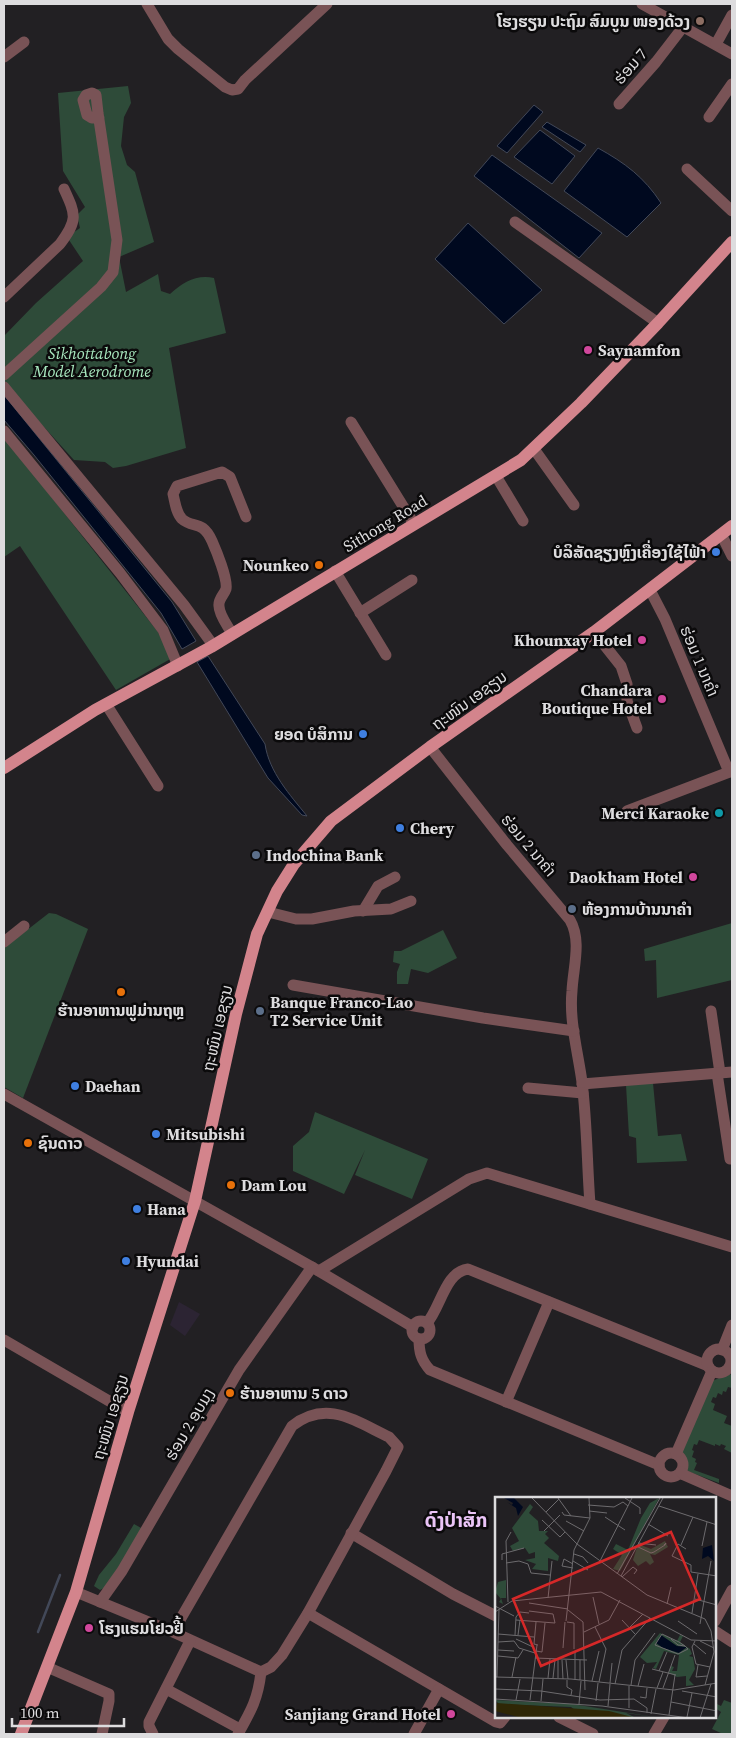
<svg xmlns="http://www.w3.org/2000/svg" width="736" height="1738" font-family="'Source Serif 4','Noto Sans Lao',serif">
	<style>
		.commercial { fill: #2c2433 }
		.green { fill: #2e4b39 }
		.water { fill: #00091f; stroke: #424858 }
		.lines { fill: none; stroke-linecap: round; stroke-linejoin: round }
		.stream { stroke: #424858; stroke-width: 2.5 }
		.minor { stroke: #795356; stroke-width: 11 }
		.major { stroke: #d3848c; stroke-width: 12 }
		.education-dot { fill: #8d6e63; stroke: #0b0a0b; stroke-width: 2 }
		.hotel-dot { fill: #d1479c; stroke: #0b0a0b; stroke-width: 2 }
		.shop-dot { fill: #3f7fe0; stroke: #0b0a0b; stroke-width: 2 }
		.food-dot { fill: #e8710a; stroke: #0b0a0b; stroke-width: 2 }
		.culture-dot { fill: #0f9aa8; stroke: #0b0a0b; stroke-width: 2 }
		.service-dot { fill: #5c6f8a; stroke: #0b0a0b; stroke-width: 2 }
		.labels { text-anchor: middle; stroke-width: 5; stroke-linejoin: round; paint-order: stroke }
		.poi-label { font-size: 16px; font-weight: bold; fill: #dddcde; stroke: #0b0a0b; text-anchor: start }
		.street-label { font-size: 16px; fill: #dddcde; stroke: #0b0a0b }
		.park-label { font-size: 16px; font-style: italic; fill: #a8e8bf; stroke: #0b0a0b }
		.quarter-label { font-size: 19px; font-weight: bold; fill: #eac4f7; stroke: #0b0a0b }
		.inset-road { fill: none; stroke: #6d6b6e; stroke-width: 1 }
		.view { fill: #d62828; fill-opacity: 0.15; stroke: #d62828; stroke-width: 2.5 }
		.inset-edge { fill: none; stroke: #dddcde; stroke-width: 2.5 }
	</style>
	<rect width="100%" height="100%" fill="#222023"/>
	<path class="commercial" d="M 179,1302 L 200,1314 L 185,1336 L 170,1325 Z"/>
	<g class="green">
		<path d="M 128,86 L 131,103 L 124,117 L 121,146 L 127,165 L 135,172 L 154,242 L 119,257 L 126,292 L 158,274 L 161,291 L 170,294 C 183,282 197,274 214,278 L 226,333 L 169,348 L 186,448 L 126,466 L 113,468 L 105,462 L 74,460 L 4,383 L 4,336 L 36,303 L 83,261 L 67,237 L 80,228 L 77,215 L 85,207 L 63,171 L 58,93 Z"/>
		<path d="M 4,437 L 158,632 L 172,658 L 116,690 L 20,546 L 4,557 Z"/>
		<path d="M 49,913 L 56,914 L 88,929 L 23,1098 L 4,1087 L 4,948 Z"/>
		<path d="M 732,923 L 732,980 L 657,998 L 656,960 L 645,961 L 644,949 Z"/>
		<path d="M 443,930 L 457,958 L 428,973 L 411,969 L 408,984 L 397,984 L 397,972 L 400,964 L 393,962 L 394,951 L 401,951 Z"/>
		<path d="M 653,1083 L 658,1136 L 681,1134 L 687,1161 L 637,1163 L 636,1138 L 629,1136 L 626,1085 Z"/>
		<path d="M 315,1112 L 428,1159 L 412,1199 L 355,1175 L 365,1150 L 344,1194 L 293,1171 L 293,1146 L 309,1132 Z"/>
		<path d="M 729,1374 L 732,1375 L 732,1388 L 728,1387 L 726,1392 L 723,1391 L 722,1395 L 718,1393 L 716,1398 L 713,1397 L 711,1402 L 715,1404 L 713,1410 L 727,1416 L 724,1423 L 732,1426 L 732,1453 L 724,1449 L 726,1446 L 721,1444 L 720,1446 L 715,1444 L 715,1446 L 699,1440 L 697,1445 L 694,1444 L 692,1450 L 694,1451 L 692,1457 L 696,1459 L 695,1462 L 697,1463 L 694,1470 L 719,1479 L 719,1483 L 687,1471 L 687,1463 L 681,1452 L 712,1381 Z"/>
		<path d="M 134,1524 L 143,1529 L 125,1560 L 104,1588 L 100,1590 L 94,1586 L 99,1575 L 116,1554 Z"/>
		<path d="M 724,1700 L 732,1703 L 732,1734 L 723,1734 L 712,1729 L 721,1712 L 715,1708 L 715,1703 L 721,1706 Z"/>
	</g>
	<g class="water">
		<path d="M 534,105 L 543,112 L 507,153 L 497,146 Z"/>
		<path d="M 547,122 L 586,145 L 580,152 L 542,127 Z"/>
		<path d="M 540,130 L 575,156 L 552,184 L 514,157 Z"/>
		<path d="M 598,148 C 625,163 644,177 661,203 L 627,237 L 564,191 Z"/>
		<path d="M 492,155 L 602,233 L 579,258 L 474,176 Z"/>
		<path d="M 468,223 L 542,290 L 504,324 L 435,259 Z"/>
		<path d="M 4,395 L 172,602 L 196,641 L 182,649 L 161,613 L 34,455 L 4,420 Z"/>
		<path d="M 208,656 L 265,744 C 269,772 290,795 307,816 L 302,815 L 268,778 L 197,662 Z"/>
	</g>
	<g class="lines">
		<path class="stream" d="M 38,1632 L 60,1575"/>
		<g class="minor">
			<path d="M 147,4 L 168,39 L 178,49 L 225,87 L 232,90 L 238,89 L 245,80 L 327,4"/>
			<path d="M 642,4 L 732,54"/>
			<path d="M 716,44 L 732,15"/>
			<path d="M 4,57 L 24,42"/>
			<path d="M 619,104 L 656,62 L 683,27"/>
			<path d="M 709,117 L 732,84"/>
			<path d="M 687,169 L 732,211"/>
			<path d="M 515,222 L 658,323"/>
			<path d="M 4,297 L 60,244 C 78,220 76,215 64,189"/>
			<path d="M 4,375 L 101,287 L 113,272 L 117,240 L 98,113 L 96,95 L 92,93 L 86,95 L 83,100 L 87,115 L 92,118 L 99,118"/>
			<path d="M 4,387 L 184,605 L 213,645"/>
			<path d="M 351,422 L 414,524"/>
			<path d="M 4,431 L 120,573 L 163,630 L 178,666"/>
			<path d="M 534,449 L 574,505"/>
			<path d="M 496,476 L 523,521"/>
			<path d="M 722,536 L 732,556"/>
			<path d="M 335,571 L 386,655"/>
			<path d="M 650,590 L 665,619 L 729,772"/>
			<path d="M 360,613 L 412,580"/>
			<path d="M 594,632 L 621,666 L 627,684 L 627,701 L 637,728"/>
			<path d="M 232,634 C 228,626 219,615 219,606 C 218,599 224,595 226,589 C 228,579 216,550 212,541 C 202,519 193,529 182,519 C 176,513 175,502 173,494 L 177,486 L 222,472 L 230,477 L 246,517"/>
			<path d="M 106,704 L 158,786"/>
			<path d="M 430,747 L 507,845 L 570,920 C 582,941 573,968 572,991 C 569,1021 578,1052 582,1082 C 587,1122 587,1164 590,1204"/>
			<path d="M 627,811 L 732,771"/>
			<path d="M 363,911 L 378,886 L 395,877"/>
			<path d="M 268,912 L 296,919 L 312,919 L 354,911 L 391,909 L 411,901"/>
			<path d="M 4,942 L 24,926"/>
			<path d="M 293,985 L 483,1018 L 574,1031"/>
			<path d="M 711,1011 L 720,1073"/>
			<path d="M 717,1073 L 730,1159"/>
			<path d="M 582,1084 L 732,1072"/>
			<path d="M 528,1088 L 583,1093"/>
			<path d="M 4,1094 L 312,1267 L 413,1327"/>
			<path d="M 319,1271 L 469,1179 L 487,1173 L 732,1247"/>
			<circle cx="421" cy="1330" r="9"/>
			<path d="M 427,1323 C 441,1307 445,1272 468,1269 L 708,1366"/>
			<path d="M 419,1339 C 419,1352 421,1360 430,1370 L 659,1465"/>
			<path d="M 4,1340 L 128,1412"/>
			<circle cx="719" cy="1361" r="12"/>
			<path d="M 722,1350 L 732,1325"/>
			<path d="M 506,1402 L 549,1302"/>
			<circle cx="671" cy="1465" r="12"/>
			<path d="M 676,1454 L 712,1371"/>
			<path d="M 681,1472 L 684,1475 L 732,1496"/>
			<path d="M 351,1533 L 453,1594 L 496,1616"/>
			<path d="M 76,1592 L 173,1632 L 261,1672 L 271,1667 L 282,1655 L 308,1613 L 386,1471 L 398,1447 L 389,1437 C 355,1421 327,1399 292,1426 L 173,1632"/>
			<path d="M 100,1602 L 122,1571 L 239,1370 L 312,1267"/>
			<path d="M 308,1613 L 496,1722 L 500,1723 L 505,1717"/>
			<path d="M 715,1621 L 732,1590"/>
			<path d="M 715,1631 L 732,1642"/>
			<path d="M 47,1667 L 109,1694 L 109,1701 L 102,1734"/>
			<path d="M 166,1689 L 240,1729"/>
			<path d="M 559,1717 L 593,1734"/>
			<path d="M 153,1734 L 149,1726 L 149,1722 L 190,1641"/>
			<path d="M 238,1734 C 251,1711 258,1699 261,1672"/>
			<path d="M 414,1734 L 439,1689"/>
			<path d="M 654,1734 L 664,1717"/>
		</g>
		<g class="major">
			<path d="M 4,768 L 95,710 L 211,647 L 521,460 L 581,403 L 658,323 L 732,242"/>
			<path d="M 21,1734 L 76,1592 L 128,1412 L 195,1201 L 236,1014 L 257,934 L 277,891 L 294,864 L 331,821 L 430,747 L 594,632 L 732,526"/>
		</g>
	</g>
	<circle class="education-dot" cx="700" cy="21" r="5"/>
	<g class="hotel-dot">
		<circle cx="588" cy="350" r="5"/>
		<circle cx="642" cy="640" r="5"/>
		<circle cx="662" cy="699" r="5"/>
		<circle cx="693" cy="877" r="5"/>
		<circle cx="89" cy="1628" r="5"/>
		<circle cx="451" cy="1714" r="5"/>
	</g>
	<g class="shop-dot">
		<circle cx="716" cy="552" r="5"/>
		<circle cx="363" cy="734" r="5"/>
		<circle cx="400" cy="828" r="5"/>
		<circle cx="75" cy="1086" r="5"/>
		<circle cx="156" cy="1134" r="5"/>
		<circle cx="137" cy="1209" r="5"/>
		<circle cx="126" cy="1261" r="5"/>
	</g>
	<g class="food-dot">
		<circle cx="319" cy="565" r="5"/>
		<circle cx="121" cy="992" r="5"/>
		<circle cx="28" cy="1143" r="5"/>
		<circle cx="231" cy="1185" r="5"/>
		<circle cx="230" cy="1393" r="5"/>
	</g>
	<circle class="culture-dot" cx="719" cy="813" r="5"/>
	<g class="service-dot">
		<circle cx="256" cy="855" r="5"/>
		<circle cx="572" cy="909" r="5"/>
		<circle cx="260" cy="1011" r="5"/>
	</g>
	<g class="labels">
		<g class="poi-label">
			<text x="690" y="27" text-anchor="end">ໂຮງຮຽນ ປະຖົມ ສົມບູນ ໜອງດ້ວງ</text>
			<text x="598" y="356">Saynamfon</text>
			<text x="706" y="558" text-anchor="end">ບໍລິສັດຊຽງຫຼົງເຄື່ອງໃຊ້ໄຟ້າ</text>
			<text x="309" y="571" text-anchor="end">Nounkeo</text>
			<text x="632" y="646" text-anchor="end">Khounxay Hotel</text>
			<text x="652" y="696" text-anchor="end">Chandara<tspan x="652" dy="18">Boutique Hotel</tspan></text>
			<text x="353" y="740" text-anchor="end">ຍອດ ບໍສິການ</text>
			<text x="709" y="819" text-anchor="end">Merci Karaoke</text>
			<text x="410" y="834">Chery</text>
			<text x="266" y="861">Indochina Bank</text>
			<text x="683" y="883" text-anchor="end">Daokham Hotel</text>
			<text x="582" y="915">ຫ້ອງການບ້ານນາຄໍາ</text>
			<text x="270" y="1008">Banque Franco-Lao<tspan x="270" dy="18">T2 Service Unit</tspan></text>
			<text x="121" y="1016" text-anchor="middle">ຮ້ານອາຫານຟູມ່ານຖຫຼ</text>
			<text x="85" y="1092">Daehan</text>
			<text x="166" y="1140">Mitsubishi</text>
			<text x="38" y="1149">ຊົນດາວ</text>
			<text x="241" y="1191">Dam Lou</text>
			<text x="147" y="1215">Hana</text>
			<text x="136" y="1267">Hyundai</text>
			<text x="240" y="1399">ຮ້ານອາຫານ 5 ດາວ</text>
			<text x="99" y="1634">ໂຮງແຮມໂຢວຢີ້</text>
			<text x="441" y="1720" text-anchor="end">Sanjiang Grand Hotel</text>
		</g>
		<g class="street-label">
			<text transform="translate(630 66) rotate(-49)" y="6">ຮ່ອມ 7</text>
			<text transform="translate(385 523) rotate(-31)" y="6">Sithong Road</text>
			<text transform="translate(700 661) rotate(67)" y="6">ຮ່ອມ 1 ນາຄຳ</text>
			<text transform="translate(469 700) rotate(-36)" y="6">ຖະໜົນ ເອຊຽນ</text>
			<text transform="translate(529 845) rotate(50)" y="6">ຮ່ອມ 2 ນາຄຳ</text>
			<text transform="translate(217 1028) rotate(-77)" y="6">ຖະໜົນ ເອຊຽນ</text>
			<text transform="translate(110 1417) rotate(-73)" y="6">ຖະໜົນ ເອຊຽນ</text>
			<text transform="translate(189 1424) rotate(-60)" y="6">ຮ່ອມ 2 ອຸບມຸງ</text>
		</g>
		<g class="park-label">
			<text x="92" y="359">Sikhottabong<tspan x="92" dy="18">Model Aerodrome</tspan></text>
		</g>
		<g class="quarter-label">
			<text x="456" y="1527">ດົງປ່າສັກ</text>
		</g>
	</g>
	<g transform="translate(495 1497)">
		<rect width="221" height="221" fill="#222023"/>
		<path d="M 164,1 L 125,74 L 118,72 L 127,58 L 118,52 L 121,47 L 133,53 L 146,21 L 155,6 ZM 35,7 L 38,10 L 34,16 L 43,24 L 44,34 L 53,34 L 50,37 L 54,41 L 49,46 L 64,59 L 63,64 L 53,61 L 53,74 L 37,72 L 41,67 L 30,63 L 40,61 L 40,55 L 34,57 L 30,51 L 18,54 L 15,49 L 24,44 L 17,31 ZM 170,44 L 173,50 L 160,58 L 155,57 L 159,65 L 155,68 L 151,64 L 143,69 L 138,63 L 143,47 L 156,52 ZM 11,83 L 11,101 L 6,101 L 8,107 L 4,105 L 6,102 L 0,95 L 3,85 ZM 165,136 L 182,144 L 185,138 L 188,139 L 185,145 L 195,152 L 197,157 L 194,159 L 198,160 L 200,172 L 194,183 L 199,188 L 191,189 L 191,179 L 182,180 L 174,176 L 176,169 L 179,170 L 177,174 L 182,174 L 184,158 L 169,154 L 161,172 L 158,171 L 162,165 L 152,166 L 145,160 ZM 0,203 L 77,207 L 166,221 L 131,216 L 141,221 L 91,221 L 76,210 L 4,207 Z" fill="#2e4b39"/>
		<path d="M 2,206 L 114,214 L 141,221 L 27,221 L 0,214 Z" fill="#2f2706"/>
		<path d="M 9,1 L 19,1 L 28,10 L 23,19 L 21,11 L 12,5 L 17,8 L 18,6 ZM 217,48 L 219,64 L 213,59 L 207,62 L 208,51 ZM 166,138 L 182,149 L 192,150 L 184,156 L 168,151 L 161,146 Z" fill="#00091f"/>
		<path class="inset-road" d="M 37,1 L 82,47 L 152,98 L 210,122 L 216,134 L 219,155 L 210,188M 63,1 L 76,19M 130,1 L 145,11 L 145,17M 93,8 L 119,10 L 128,5 L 133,9M 164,9 L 222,28M 94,14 L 112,16M 51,15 L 64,2M 67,15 L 69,18 L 95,21M 110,20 L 130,33M 47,23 L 65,40 L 70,35M 71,24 L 89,34M 153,27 L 173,39M 49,34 L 65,18M 143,46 L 161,48M 186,48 L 198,20M 141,49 L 156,56 L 159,55 L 170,48 L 171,46 L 169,48M 207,49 L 212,25M 191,52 L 183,47 L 177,59 L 196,68 L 196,75 L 222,79M 79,57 L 88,60 L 93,66M 7,63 L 7,57 L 29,51M 78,64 L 93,73M 105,64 L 137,1M 11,66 L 24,64 L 33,67 L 36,76 L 55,78M 78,71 L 67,69 L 69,62 L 78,67M 122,77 L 165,1M 126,79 L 168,1M 127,80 L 138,70 L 142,73 L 139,77M 98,100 L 104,127M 53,101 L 57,64M 200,102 L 222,108M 13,105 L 11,44 L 16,35M 34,106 L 73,112M 172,107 L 176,90M 0,109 L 19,119M 73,113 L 88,125 L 90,193M 0,115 L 17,104 L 106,95 L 196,143 L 222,144M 197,116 L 203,77M 21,123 L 60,126 L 58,117 L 34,114M 127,123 L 140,137M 71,124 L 79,53 L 95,21 L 94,1M 183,124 L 202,137M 41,125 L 39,147 L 43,148M 72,125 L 79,126 L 79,152M 205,127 L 216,64M 100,130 L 111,152 L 104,185M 134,131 L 148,117M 89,135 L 114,123 L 125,103M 3,137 L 39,140M 20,138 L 21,120 L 25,115 L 34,116M 23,138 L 25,123M 21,142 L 38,150 L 40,156M 176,142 L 183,148 L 190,149 L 184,145 L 167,137 L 160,148 L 183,157 L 193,152 L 190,149M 200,144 L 197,150 L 201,167 L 215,170M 205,144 L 219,151M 3,145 L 19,144 L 24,151 L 40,156M 199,147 L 211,157M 68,151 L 70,125M 3,153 L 19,154M 41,154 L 47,155 L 50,126M 3,159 L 23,161 L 28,153M 40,161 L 92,163M 67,163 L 68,182M 71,163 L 73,182M 203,168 L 201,180 L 212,179M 157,172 L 181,178M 164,174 L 172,155M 0,180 L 76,182 L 179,193 L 222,186M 2,180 L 4,112M 17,180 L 21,160M 53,181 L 55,162M 58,181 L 60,163M 63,181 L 63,163M 72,183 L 72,190 L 77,193 L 76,198M 80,183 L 80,154M 85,183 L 85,163M 97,184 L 104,154M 115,186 L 117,166M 120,187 L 127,153 L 155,121M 136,188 L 140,163 L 160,136M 143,189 L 149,167M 162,191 L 168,175M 168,191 L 180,158M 0,192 L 46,194 L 105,203 L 139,202 L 152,211 L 152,216M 187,194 L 222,200M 145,200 L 151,201 L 152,191M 0,202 L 107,209 L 194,221M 21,203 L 25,182M 35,203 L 42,148M 46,204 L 48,182M 101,204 L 103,186M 176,205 L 222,214M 84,207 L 86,184M 113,209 L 115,187M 134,211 L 134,189M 156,217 L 161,192M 174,218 L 180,178M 192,220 L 197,196M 205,221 L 216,187"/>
		<path class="view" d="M 176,35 L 205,102 L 46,169 L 18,102 Z"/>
		<rect width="221" height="221" class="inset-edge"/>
	</g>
	<rect width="736" height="1738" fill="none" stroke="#dddcde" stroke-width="10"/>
	<path d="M12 1718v8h112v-8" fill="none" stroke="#dddcde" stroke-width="2.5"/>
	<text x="20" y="1718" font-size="15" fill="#dddcde" stroke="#0b0a0b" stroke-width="4" paint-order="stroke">100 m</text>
</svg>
